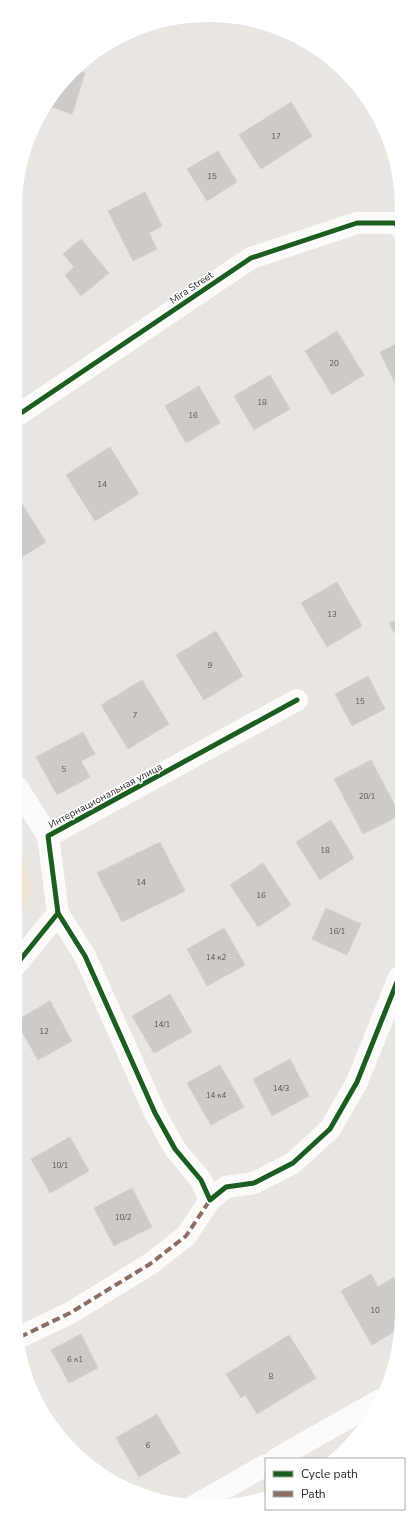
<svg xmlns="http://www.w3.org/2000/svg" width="417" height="1522" font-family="'Nunito Sans',sans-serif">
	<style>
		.education { fill: #ede5d4 }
		.building { fill: #cecbc7; stroke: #d4d1cc }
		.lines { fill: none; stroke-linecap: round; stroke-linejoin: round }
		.minor { stroke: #fcfbfa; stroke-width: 22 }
		.quiet { stroke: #8d6e63; stroke-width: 4; stroke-dasharray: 8 4; stroke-linecap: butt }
		.cycleway-casing { stroke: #fff; stroke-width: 8 }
		.cycleway { stroke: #1b5e20; stroke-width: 5 }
		.labels { text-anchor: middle; stroke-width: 3; stroke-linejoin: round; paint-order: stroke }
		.number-label { font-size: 8px; fill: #565554 }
		.street-label { font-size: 10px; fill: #2b2b2b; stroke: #fff }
	</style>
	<rect width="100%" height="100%" fill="#e9e5e0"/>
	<path class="education" d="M 17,825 L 31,889 L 16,930 Z"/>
	<g class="building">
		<path d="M 78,71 L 85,73 L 72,114 L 46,105 L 47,101 Z"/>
		<path d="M 291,102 L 312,136 L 261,169 L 239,135 Z"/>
		<path d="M 218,151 L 237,182 L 207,201 L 187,169 Z"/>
		<path d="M 145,192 L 162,226 L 149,233 L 157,249 L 133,261 L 108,211 Z"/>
		<path d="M 81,239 L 109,273 L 81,296 L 65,275 L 74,267 L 63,254 Z"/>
		<path d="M 337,331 L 364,375 L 332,395 L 305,351 Z"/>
		<path d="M 400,342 L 400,393 L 380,352 Z"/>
		<path d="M 270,375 L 290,409 L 254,430 L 234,396 Z"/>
		<path d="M 199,386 L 220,423 L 186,443 L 165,406 Z"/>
		<path d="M 110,447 L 139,494 L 95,521 L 66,475 Z"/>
		<path d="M 22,504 L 46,542 L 17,560 L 18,507 Z"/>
		<path d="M 337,582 L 362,626 L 327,647 L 301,603 Z"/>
		<path d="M 400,618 L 400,643 L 389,623 Z"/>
		<path d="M 216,631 L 243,676 L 204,700 L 176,655 Z"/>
		<path d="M 368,676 L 385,709 L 352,726 L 335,694 Z"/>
		<path d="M 142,680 L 169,724 L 128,749 L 101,705 Z"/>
		<path d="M 83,732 L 95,754 L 81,761 L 90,777 L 57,795 L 36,757 Z"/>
		<path d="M 371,760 L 399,813 L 399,816 L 363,834 L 334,779 Z"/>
		<path d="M 331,820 L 354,858 L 320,880 L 296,842 Z"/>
		<path d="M 160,842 L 185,891 L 122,922 L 97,873 Z"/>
		<path d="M 263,863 L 291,905 L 258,927 L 230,885 Z"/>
		<path d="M 326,908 L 361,924 L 347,955 L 312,939 Z"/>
		<path d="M 224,928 L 245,965 L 207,986 L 187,949 Z"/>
		<path d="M 170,994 L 192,1032 L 154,1053 L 132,1016 Z"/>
		<path d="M 50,1001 L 72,1041 L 38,1060 L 16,1021 Z"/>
		<path d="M 290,1059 L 309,1096 L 272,1116 L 253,1079 Z"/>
		<path d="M 220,1065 L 244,1107 L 211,1125 L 187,1083 Z"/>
		<path d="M 70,1137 L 89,1171 L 50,1193 L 31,1159 Z"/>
		<path d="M 132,1188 L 152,1227 L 114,1246 L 94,1208 Z"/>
		<path d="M 371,1274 L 378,1287 L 398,1275 L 398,1329 L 372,1345 L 341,1291 Z"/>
		<path d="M 81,1334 L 98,1368 L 69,1383 L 51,1350 Z"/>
		<path d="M 289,1335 L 316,1378 L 257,1414 L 245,1395 L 241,1398 L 226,1374 Z"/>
		<path d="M 157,1414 L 180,1453 L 139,1477 L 116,1438 Z"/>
	</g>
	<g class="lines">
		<g class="minor">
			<path d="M 18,415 L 251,258 L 357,223 L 394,223 L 400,227"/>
			<path d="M 17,787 L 48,836"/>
			<path d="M 58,913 L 85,956 L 155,1113 L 175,1149 L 201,1180 L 210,1200 L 226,1187 L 254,1183 L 293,1163 L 330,1129 L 357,1082 L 399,977"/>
			<path d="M 16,965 L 58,913 L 48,836 L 297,700"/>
			<path d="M 20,1337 L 70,1313 L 150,1264 L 186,1236 L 210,1200"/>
			<path d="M 276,1459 L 380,1400"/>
			<path d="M 194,1506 L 266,1465"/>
		</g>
		<path class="quiet" d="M 20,1337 L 70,1313 L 150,1264 L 186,1236 L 210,1200"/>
		<g class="cycleway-casing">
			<g id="cycleway">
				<path d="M 18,415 L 251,258 L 357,223 L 394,223 L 400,227"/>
				<path d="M 58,913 L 85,956 L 155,1113 L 175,1149 L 201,1180 L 210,1200 L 226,1187 L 254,1183 L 293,1163 L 330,1129 L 357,1082 L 399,977"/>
				<path d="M 16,965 L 58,913 L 48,836 L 297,700"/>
			</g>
		</g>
		<use href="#cycleway" class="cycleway"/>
	</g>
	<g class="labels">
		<g class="number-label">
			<text x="276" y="139">17</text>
			<text x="212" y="179">15</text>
			<text x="334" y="366">20</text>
			<text x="262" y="405">18</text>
			<text x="193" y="418">16</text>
			<text x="102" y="487">14</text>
			<text x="332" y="617">13</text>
			<text x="210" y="668">9</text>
			<text x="360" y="704">15</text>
			<text x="135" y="718">7</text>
			<text x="64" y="772">5</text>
			<text x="367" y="799">20/1</text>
			<text x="325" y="853">18</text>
			<text x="141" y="885">14</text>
			<text x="261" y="898">16</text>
			<text x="337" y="934">16/1</text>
			<text x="216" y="960">14 к2</text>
			<text x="162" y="1027">14/1</text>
			<text x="44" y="1034">12</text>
			<text x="281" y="1091">14/3</text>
			<text x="216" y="1098">14 к4</text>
			<text x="60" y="1168">10/1</text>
			<text x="123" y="1220">10/2</text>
			<text x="375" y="1313">10</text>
			<text x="75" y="1362">6 к1</text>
			<text x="271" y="1379">8</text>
			<text x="148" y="1448">6</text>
		</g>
		<g class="street-label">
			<text transform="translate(191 287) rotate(-34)" y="4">Mira Street</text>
			<text transform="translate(105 795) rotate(-28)" y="4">Интернациональная улица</text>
		</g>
	</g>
	<path d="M0 0H417V1522H0ZM208 22H209A186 186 0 0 1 395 208V1314A186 186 0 0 1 209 1500H208A186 186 0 0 1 22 1314V208A186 186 0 0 1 208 22Z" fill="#fff" fill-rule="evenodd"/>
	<rect x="265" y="1458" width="140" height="52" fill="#ffffff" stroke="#aaaaaa"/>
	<rect x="273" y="1471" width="20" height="6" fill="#1b5e20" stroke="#aaaaaa"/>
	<text x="301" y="1478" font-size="12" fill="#2b2b2b">Cycle path</text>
	<rect x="273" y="1491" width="20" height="6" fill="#8d6e63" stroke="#aaaaaa"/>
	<text x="301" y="1498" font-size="12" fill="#2b2b2b">Path</text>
</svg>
